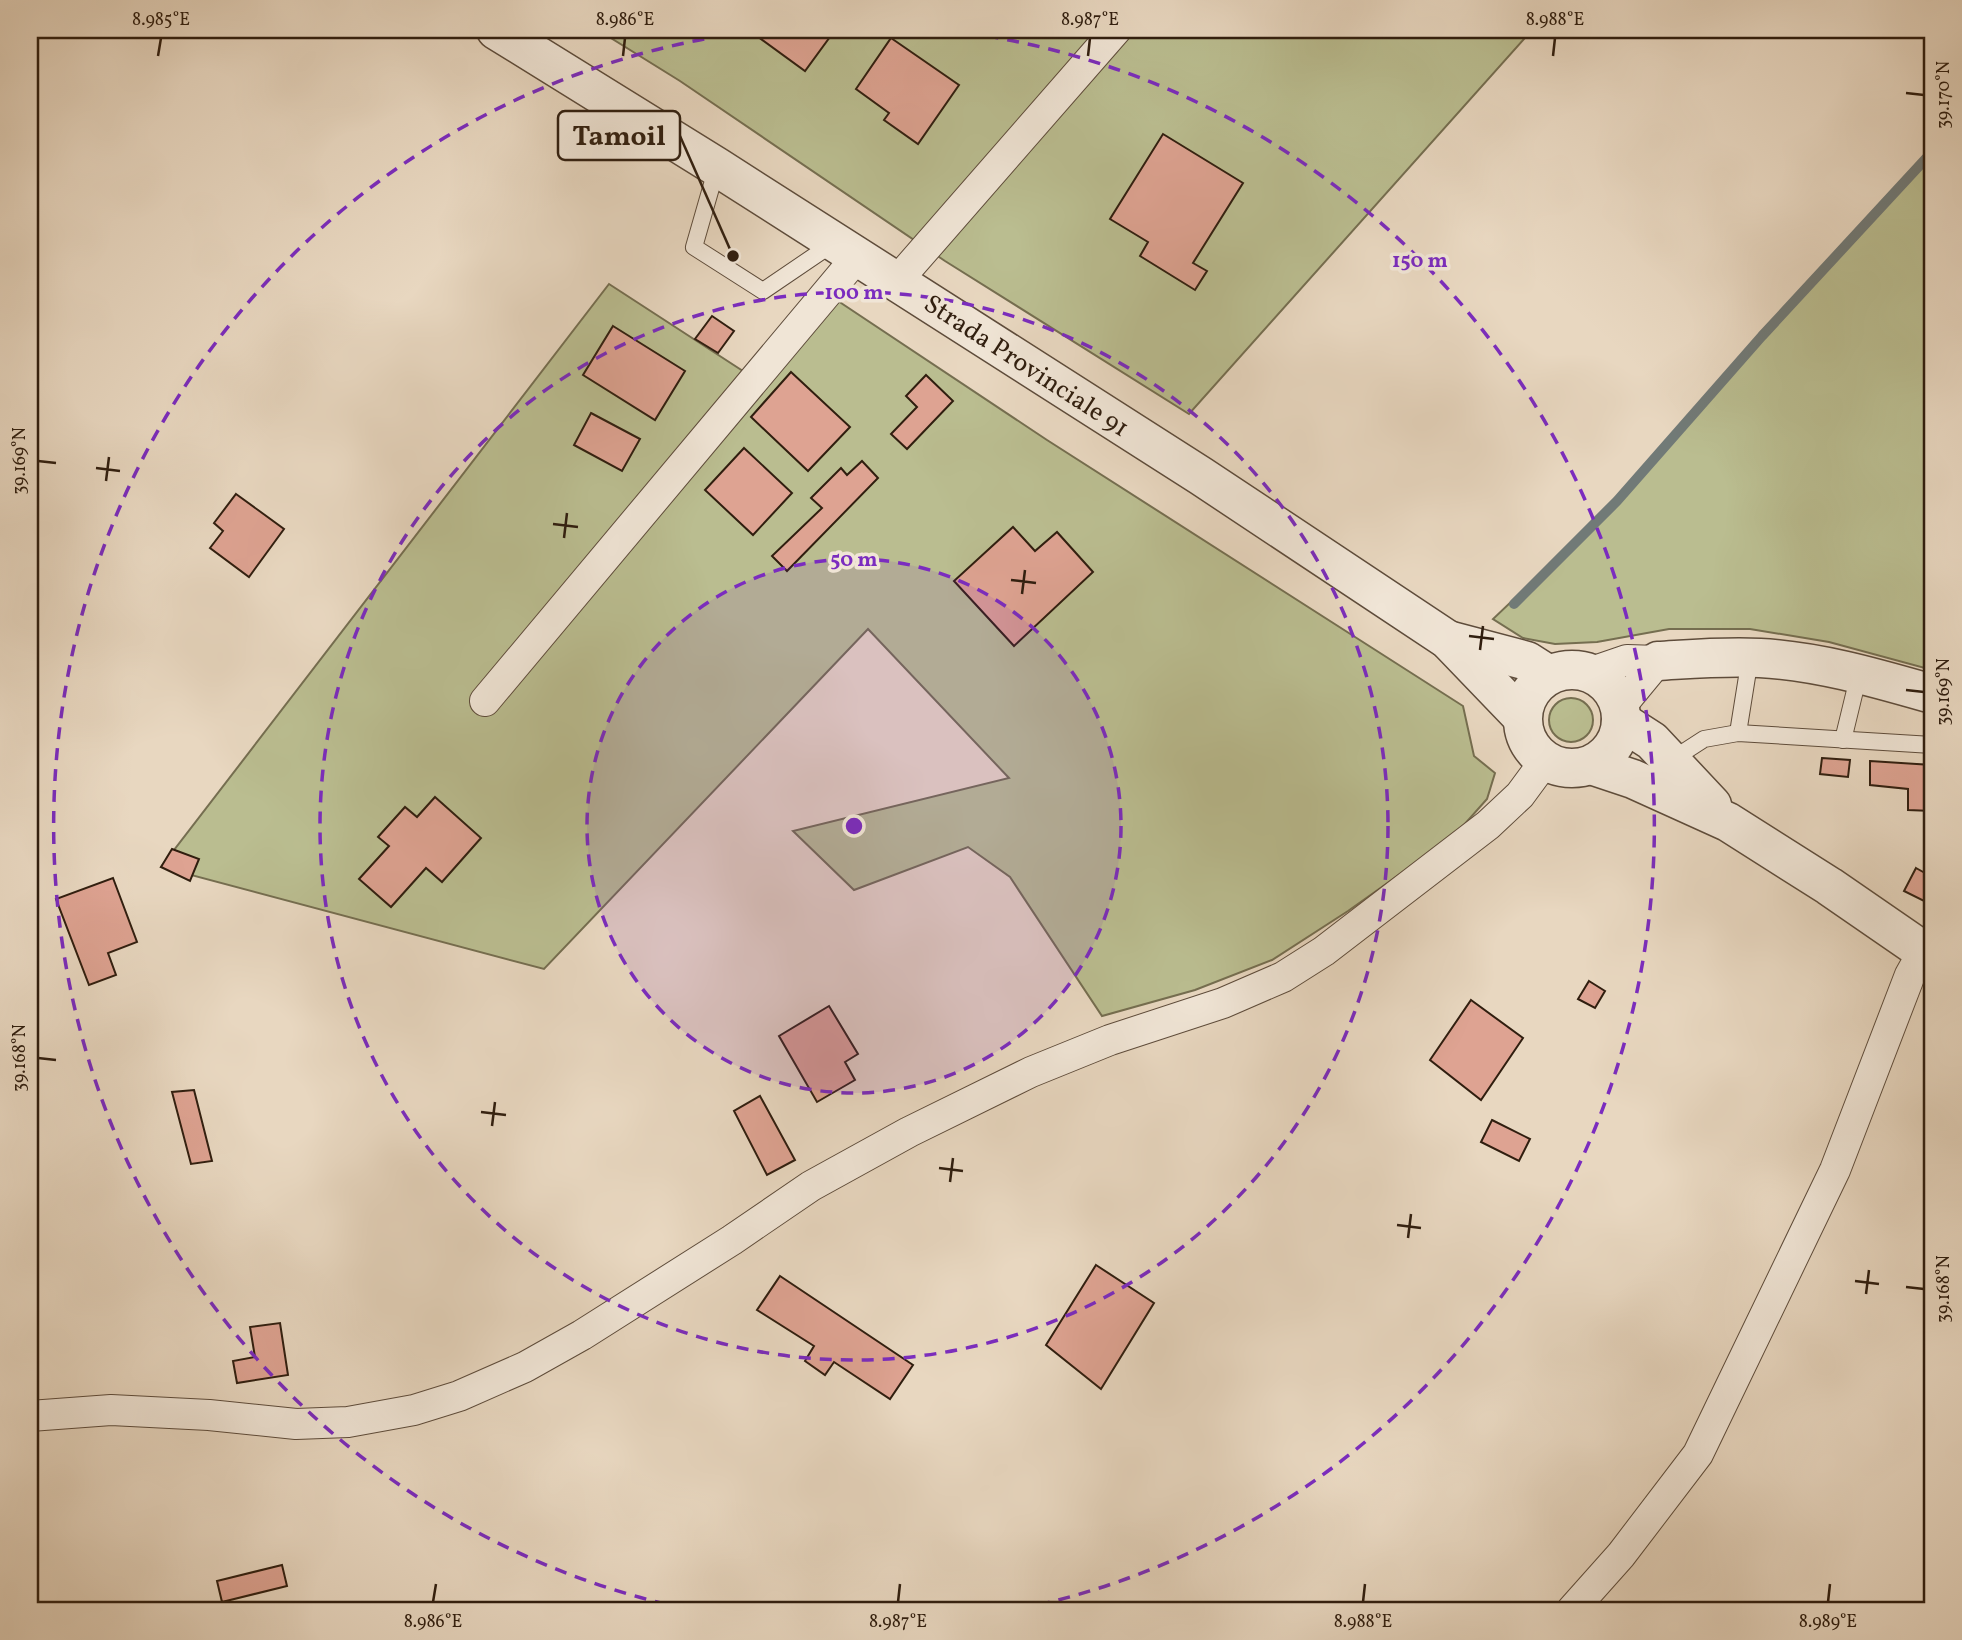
<svg xmlns="http://www.w3.org/2000/svg" width="1962" height="1640" font-family="Vollkorn,serif">
	<style>
		.green { fill: #babd90; stroke: #756e50; stroke-width: 2 }
		.lines { fill: none; stroke-linecap: round; stroke-linejoin: round }
		.stream { stroke: #717a77; stroke-width: 10 }
		.building { fill: #dea392; stroke: #301e0f; stroke-width: 2 }
		.service-casing { stroke: #5e4c3b; stroke-width: 18 }
		.minor-casing { stroke: #5e4c3b; stroke-width: 32 }
		.tertiary-casing { stroke: #5e4c3b; stroke-width: 41 }
		.service { stroke: #f0e5d6; stroke-width: 16 }
		.minor { stroke: #f0e5d6; stroke-width: 30 }
		.tertiary { stroke: #f0e5d6; stroke-width: 38 }
		.ticks { fill: none; stroke: #301e0f; stroke-width: 2.5 }
		.ring { fill: none; stroke: #7b2cbf; stroke-width: 3.5; stroke-dasharray: 12 9 }
		.labels { text-anchor: middle; stroke-width: 7; stroke-linejoin: round; paint-order: stroke }
		.street-label { font-size: 26px; fill: #301e0f; stroke: #f0e5d6 }
		.centre { fill: #7b2cbf; stroke: #f0e5d6; stroke-width: 3.5 }
		.ring-label { font-size: 21px; text-anchor: middle; font-weight: bold; fill: #7b2cbf; stroke: #f0e5d6; stroke-width: 7; stroke-linejoin: round; paint-order: stroke }
		.leader { fill: none; stroke: #301e0f; stroke-width: 2.5 }
		.callout-dot { fill: #301e0f; stroke: #f0e5d6; stroke-width: 2.5 }
		.callout { fill: #f0e5d6; stroke: #301e0f; stroke-width: 2.5 }
		.callout-label { font-size: 28px; text-anchor: middle; font-weight: bold; fill: #301e0f }
		.neatline { fill: none; stroke: #301e0f; stroke-width: 2.5 }
		.ticks-label { font-size: 18px; text-anchor: middle; fill: #301e0f }
	</style>
	<rect width="100%" height="100%" fill="#e8d7c0"/>
	<filter id="stains"><feTurbulence type="fractalNoise" baseFrequency=".00286" numOctaves="4"/><feColorMatrix values="0 0 0 0 .2 0 0 0 0 .09 0 0 0 0 .02 0 0 0 .5 -.17"/></filter>
	<radialGradient id="worn" r=".72"><stop offset=".6" stop-color="#630" stop-opacity="0"/><stop offset="1" stop-color="#630" stop-opacity=".3"/></radialGradient>
	<g class="green">
		<path d="M 598,30 L 1532,30 L 1189,414 L 945,261 L 680,81 Z"/>
		<path d="M 1932,152 L 1932,670 L 1829,642 L 1750,629 L 1669,629 L 1597,642 L 1555,644 L 1523,638 L 1493,619 L 1617,501 L 1762,336 Z"/>
		<path d="M 609,284 L 746,373 L 820,289 L 1047,440 L 1463,706 L 1474,756 L 1495,773 L 1487,799 L 1455,835 L 1348,911 L 1272,960 L 1195,990 L 1102,1016 L 1010,877 L 968,847 L 854,890 L 793,831 L 1009,778 L 868,629 L 544,969 L 161,867 Z"/>
		<circle cx="1571" cy="720" r="22"/>
	</g>
	<g class="lines">
		<path class="stream" d="M 1514,604 L 1617,501 L 1762,336 L 1932,152"/>
	</g>
	<g class="building">
		<path d="M 757,30 L 835,30 L 805,71 L 754,34 Z"/>
		<path d="M 891,38 L 959,85 L 918,144 L 884,120 L 889,113 L 856,89 Z"/>
		<path d="M 1163,134 L 1243,183 L 1193,263 L 1207,271 L 1195,290 L 1140,256 L 1148,242 L 1110,219 Z"/>
		<path d="M 712,316 L 734,331 L 718,353 L 695,339 Z"/>
		<path d="M 613,326 L 685,371 L 655,420 L 583,375 Z"/>
		<path d="M 791,372 L 850,427 L 808,471 L 751,417 Z"/>
		<path d="M 926,375 L 953,401 L 907,449 L 891,434 L 917,407 L 906,396 Z"/>
		<path d="M 591,413 L 640,439 L 622,471 L 574,445 Z"/>
		<path d="M 744,448 L 792,493 L 753,535 L 705,490 Z"/>
		<path d="M 862,461 L 878,478 L 787,571 L 772,556 L 822,508 L 811,498 L 841,468 L 847,475 Z"/>
		<path d="M 236,494 L 284,529 L 249,577 L 210,548 L 223,531 L 214,523 Z"/>
		<path d="M 1013,527 L 1035,551 L 1057,532 L 1093,572 L 1014,646 L 954,581 Z"/>
		<path d="M 1822,758 L 1850,760 L 1848,777 L 1820,774 Z"/>
		<path d="M 1870,761 L 1932,765 L 1932,811 L 1908,810 L 1908,789 L 1870,785 Z"/>
		<path d="M 435,797 L 481,838 L 442,882 L 426,868 L 391,907 L 359,879 L 389,846 L 378,837 L 405,807 L 417,817 Z"/>
		<path d="M 172,849 L 199,859 L 190,881 L 161,867 Z"/>
		<path d="M 1916,868 L 1932,877 L 1932,884 L 1924,901 L 1904,891 Z"/>
		<path d="M 113,878 L 137,942 L 108,953 L 116,975 L 89,985 L 56,899 Z"/>
		<path d="M 1589,981 L 1605,991 L 1595,1008 L 1578,999 Z"/>
		<path d="M 1471,1000 L 1523,1038 L 1481,1100 L 1430,1060 Z"/>
		<path d="M 829,1006 L 858,1054 L 845,1062 L 855,1080 L 817,1102 L 779,1036 Z"/>
		<path d="M 194,1090 L 212,1161 L 191,1164 L 172,1092 Z"/>
		<path d="M 760,1096 L 795,1160 L 767,1175 L 734,1111 Z"/>
		<path d="M 1492,1120 L 1530,1139 L 1519,1161 L 1481,1142 Z"/>
		<path d="M 1096,1265 L 1154,1303 L 1101,1389 L 1046,1345 Z"/>
		<path d="M 780,1276 L 913,1365 L 890,1399 L 834,1362 L 825,1375 L 805,1361 L 814,1346 L 757,1310 Z"/>
		<path d="M 280,1323 L 288,1375 L 237,1383 L 233,1361 L 255,1357 L 250,1327 Z"/>
		<path d="M 282,1565 L 287,1586 L 222,1602 L 217,1581 Z"/>
	</g>
	<g class="lines">
		<g class="service-casing">
			<g id="service">
				<path d="M 717,167 L 694,247 L 763,291 L 835,242"/>
				<path d="M 1738,733 L 1750,658"/>
				<path d="M 1843,740 L 1859,674"/>
				<path d="M 1670,761 L 1704,739 L 1738,733 L 1932,745"/>
			</g>
		</g>
		<g class="minor-casing">
			<g id="minor">
				<path d="M 896,282 L 1116,30"/>
				<path d="M 1589,673 L 1627,660 L 1658,661"/>
				<path d="M 485,701 L 857,257"/>
				<path d="M 1620,707 L 1658,661"/>
				<path d="M 30,1416 L 111,1410 L 209,1415 L 296,1424 L 348,1422 L 414,1410 L 459,1396 L 525,1367 L 582,1335 L 732,1240 L 811,1186 L 909,1132 L 1031,1072 L 1110,1040 L 1223,1003 L 1283,977 L 1324,951 L 1488,825 L 1520,795 L 1545,761"/>
				<path d="M 1572,1610 L 1621,1555 L 1698,1454 L 1835,1170 L 1910,975 L 1924,950"/>
			</g>
		</g>
		<g class="tertiary-casing">
			<g id="tertiary">
				<path d="M 496,30 L 717,167 L 1201,476 L 1448,640 L 1522,717"/>
				<path d="M 1448,640 L 1527,661 L 1549,675"/>
				<path d="M 1658,661 C 1692,659 1725,656 1760,658 C 1818,661 1876,678 1932,694"/>
				<circle cx="1572" cy="719" r="49"/>
				<path d="M 1621,721 L 1652,741 L 1712,805"/>
				<path d="M 1591,765 L 1633,779 L 1728,822 L 1829,886 L 1932,957"/>
			</g>
		</g>
		<use href="#service" class="service"/>
		<use href="#minor" class="minor"/>
		<use href="#tertiary" class="tertiary"/>
	</g>
	<path class="ticks" d="M 158,56 L 161,38M 623,56 L 625,38M 1088,56 L 1090,38M 1553,56 L 1555,38M 1906,93 L 1924,95M 38,461 L 56,463M 96,468 L 120,471M 106,481 L 109,457M 553,524 L 578,527M 564,538 L 567,513M 1011,580 L 1036,583M 1022,594 L 1025,570M 1469,636 L 1494,639M 1480,650 L 1483,626M 1906,690 L 1924,692M 38,1058 L 56,1060M 481,1112 L 506,1115M 492,1126 L 495,1102M 939,1168 L 963,1171M 950,1182 L 953,1158M 1397,1225 L 1421,1228M 1408,1238 L 1411,1214M 1855,1281 L 1879,1284M 1906,1287 L 1924,1289M 1866,1294 L 1869,1270M 433,1602 L 436,1584M 898,1602 L 900,1584M 1363,1602 L 1365,1584M 1828,1602 L 1830,1584"/>
	<circle cx="854" cy="826" r="267" fill="#7b2cbf" fill-opacity=".12"/>
	<g class="ring">
		<circle cx="854" cy="826" r="267"/>
		<circle cx="854" cy="826" r="534"/>
		<path d="M687 1609A801 801 0 0 1 763 30M945 30A801 801 0 0 1 1021 1609"/>
	</g>
	<g class="labels">
		<g class="street-label">
			<text transform="translate(1027 365) rotate(33)" y="9">Strada Provinciale 91</text>
		</g>
	</g>
	<circle cx="854" cy="826" r="10" class="centre"/>
	<g class="ring-label">
		<text x="1420" y="267">150 m</text>
		<text x="854" y="299">100 m</text>
		<text x="854" y="566">50 m</text>
	</g>
	<path class="leader" d="M733 256L680 136"/>
	<circle class="callout-dot" cx="733" cy="256" r="7"/>
	<rect class="callout" x="558" y="111" width="122" height="49" rx="7"/>
	<g class="callout-label">
		<text x="619" y="145">Tamoil</text>
	</g>
	<rect width="1962" height="1640" fill="none" stroke="#e8d7c0" stroke-width="77"/>
	<rect x="38" y="38" width="1886" height="1564" class="neatline"/>
	<g class="ticks-label">
		<text x="161" y="25">8.985°E</text>
		<text x="625" y="25">8.986°E</text>
		<text x="1090" y="25">8.987°E</text>
		<text x="1555" y="25">8.988°E</text>
		<text transform="translate(1943 95) rotate(-90)" y="6">39.170°N</text>
		<text transform="translate(19 461) rotate(-90)" y="6">39.169°N</text>
		<text transform="translate(1943 692) rotate(-90)" y="6">39.169°N</text>
		<text transform="translate(19 1058) rotate(-90)" y="6">39.168°N</text>
		<text transform="translate(1943 1289) rotate(-90)" y="6">39.168°N</text>
		<text x="433" y="1627">8.986°E</text>
		<text x="898" y="1627">8.987°E</text>
		<text x="1363" y="1627">8.988°E</text>
		<text x="1828" y="1627">8.989°E</text>
	</g>
	<rect width="100%" height="100%" filter="url(#stains)"/>
	<rect width="100%" height="100%" fill="url(#worn)"/>
</svg>
